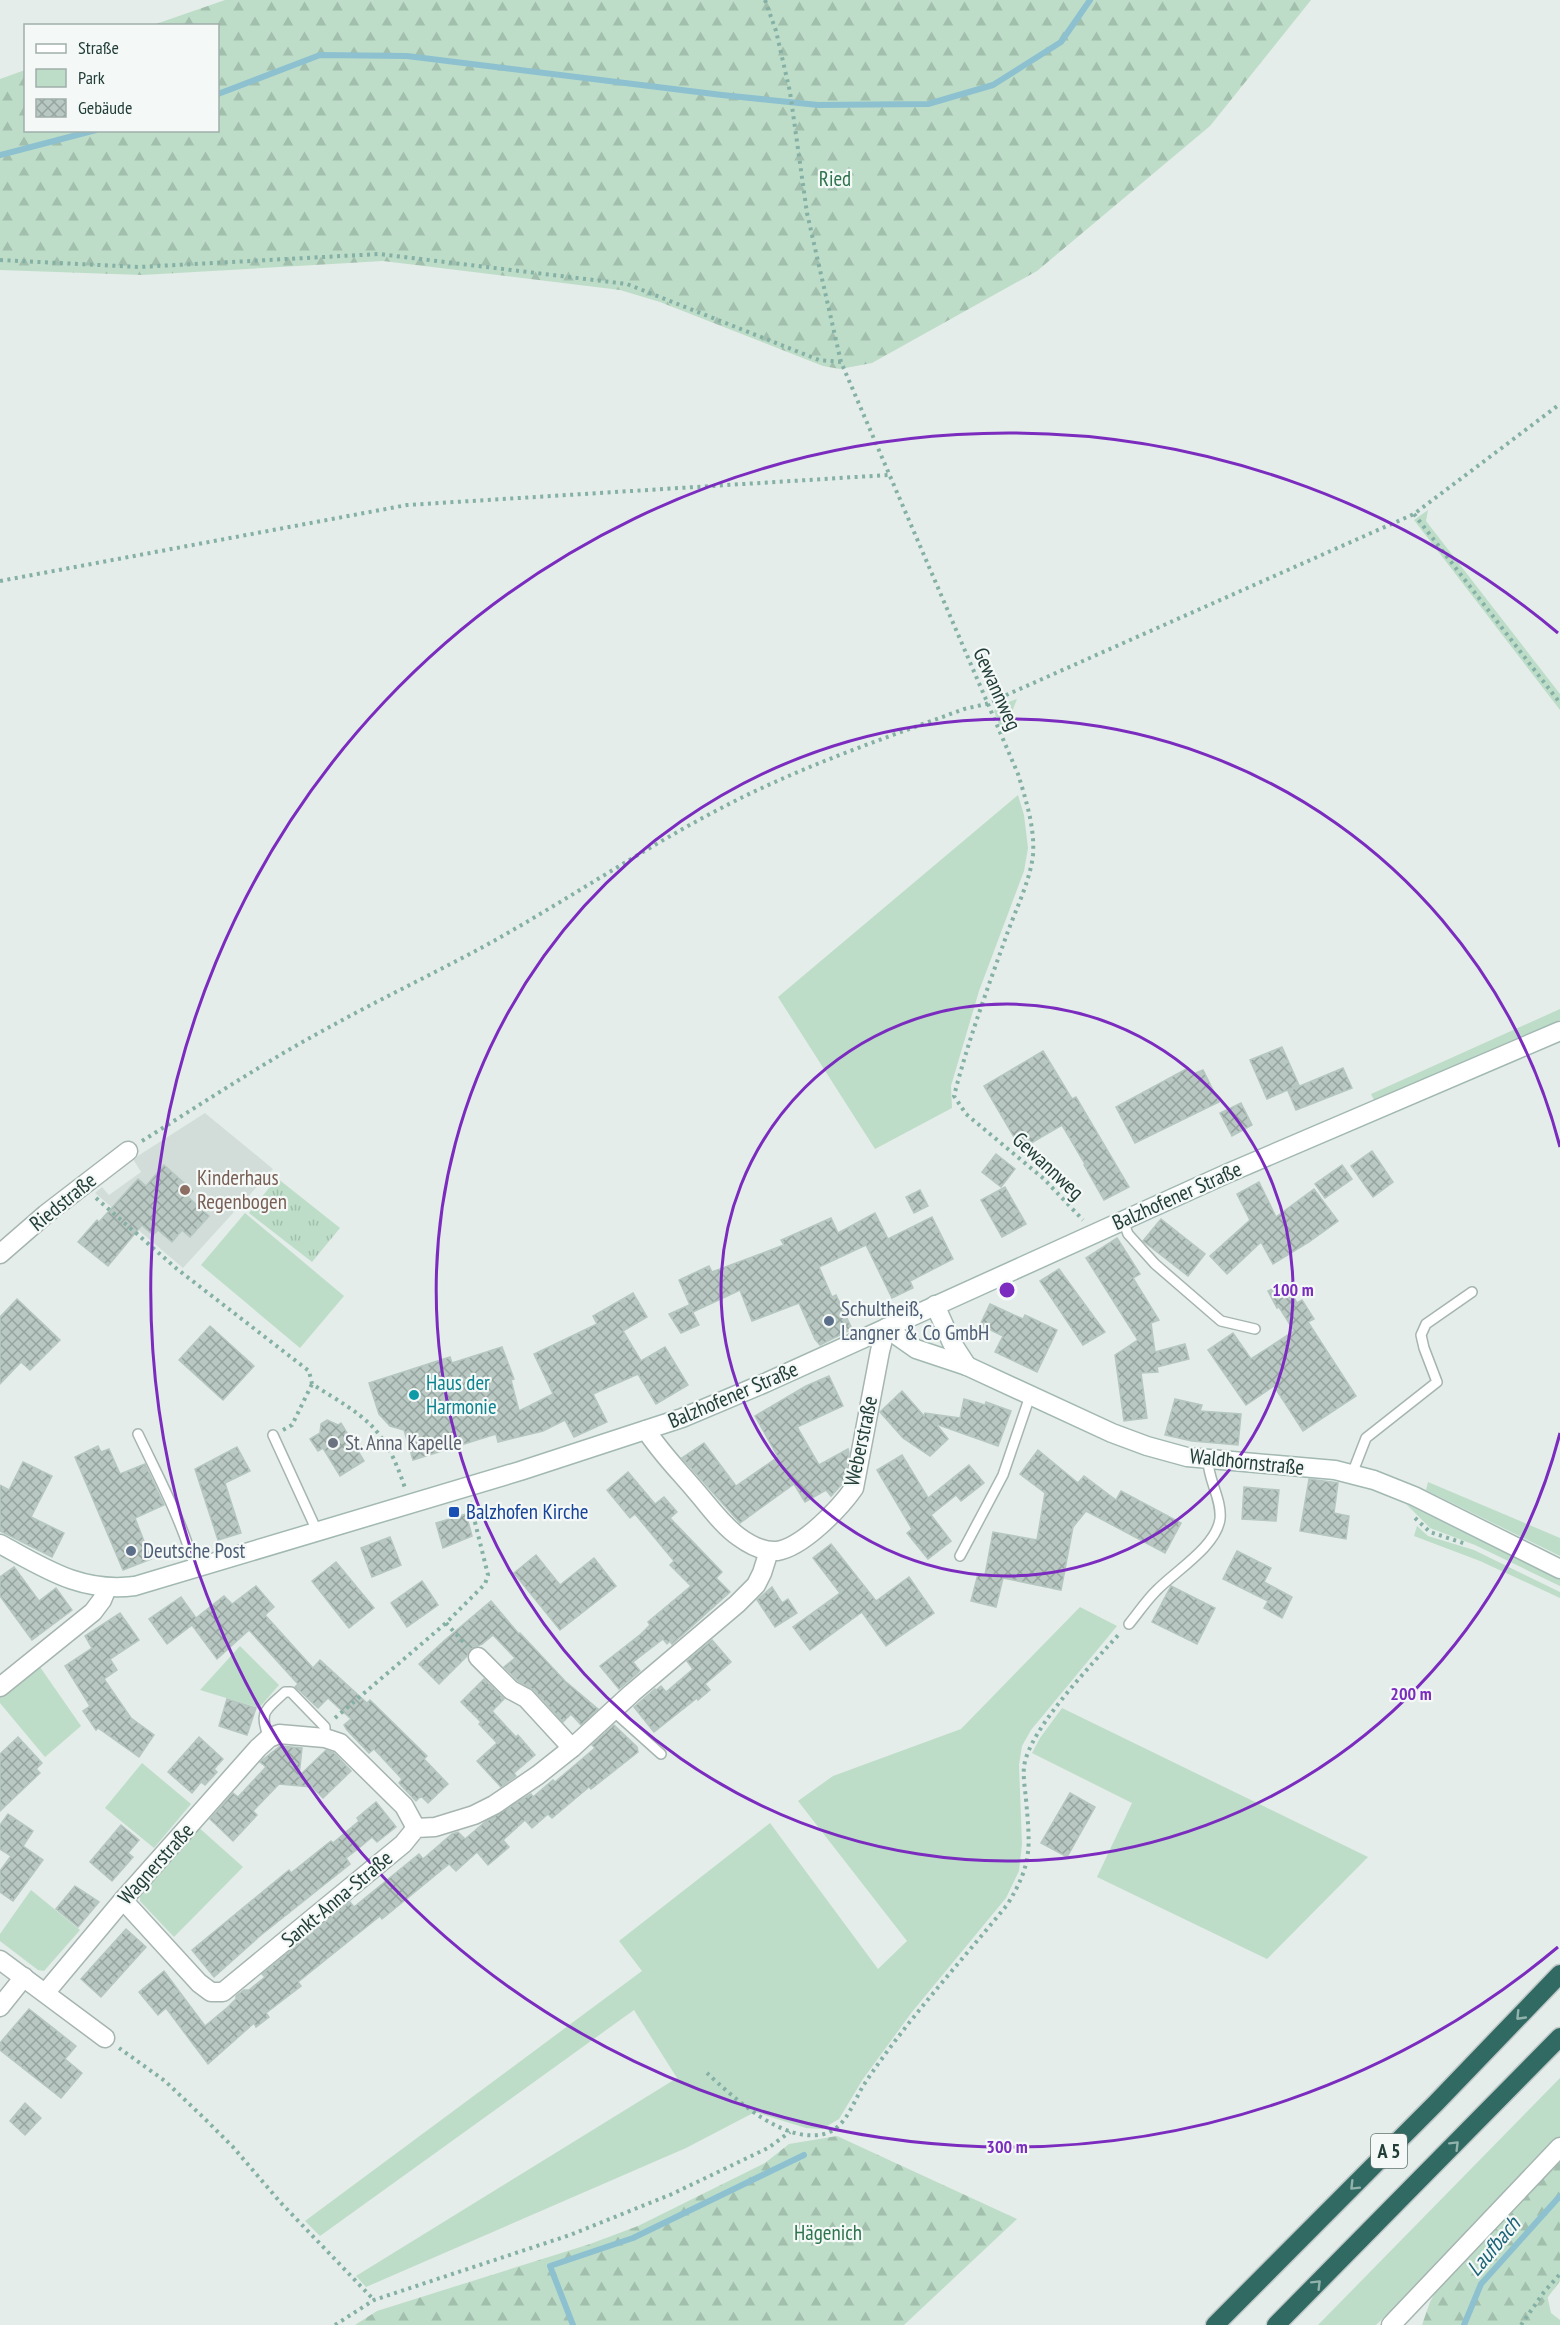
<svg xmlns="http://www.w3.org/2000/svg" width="1560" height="2325" font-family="'PT Sans Narrow',sans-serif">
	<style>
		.built { fill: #d2ddd9 }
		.green { fill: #bdddc8 }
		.forest { fill: url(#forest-firs) }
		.park { fill: url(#park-tufts) }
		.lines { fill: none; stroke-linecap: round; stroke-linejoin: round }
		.stream { stroke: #8dc1d0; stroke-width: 6 }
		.building { fill: url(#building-cross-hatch); stroke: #b6c7c1; stroke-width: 1.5 }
		.lane-casing { stroke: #a6b5b1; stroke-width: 12 }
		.street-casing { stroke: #a6b5b1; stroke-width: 21 }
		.secondary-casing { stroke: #a2b8b2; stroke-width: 21 }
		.highway-casing { stroke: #c1c9c8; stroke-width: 21 }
		.path { stroke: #85b0a5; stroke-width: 4; stroke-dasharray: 3 4.5; stroke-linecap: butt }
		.lane { stroke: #fff; stroke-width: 9 }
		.street { stroke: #fff; stroke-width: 18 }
		.secondary { stroke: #fff; stroke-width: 18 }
		.highway { stroke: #306a62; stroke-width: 18 }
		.oneway { stroke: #92b2ac }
		.ring { fill: none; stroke: #7b2cbf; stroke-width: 3 }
		.education-dot { fill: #8d6e63; stroke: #f4f9f7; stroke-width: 2 }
		.service-dot { fill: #5c6f8a; stroke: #f4f9f7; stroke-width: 2 }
		.culture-dot { fill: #0f9aa8; stroke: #f4f9f7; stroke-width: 2 }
		.worship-dot { fill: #6b7280; stroke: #f4f9f7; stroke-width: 2 }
		.transit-dot { fill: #1a4fb4; stroke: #f4f9f7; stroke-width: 2 }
		.labels { text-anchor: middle; stroke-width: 4.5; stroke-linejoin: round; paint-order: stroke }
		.shield { fill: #f4f9f7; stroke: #627672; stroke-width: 1.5 }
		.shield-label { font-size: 20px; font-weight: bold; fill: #233e39 }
		.park-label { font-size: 21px; fill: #2e744e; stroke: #f4f9f7 }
		.street-label { font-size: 21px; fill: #233e39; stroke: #f4f9f7 }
		.education-label { font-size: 21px; fill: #785e54; stroke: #f4f9f7; text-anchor: start }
		.service-label { font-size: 21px; fill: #4e5e75; stroke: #f4f9f7; text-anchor: start }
		.culture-label { font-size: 21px; fill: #0d838f; stroke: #f4f9f7; text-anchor: start }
		.worship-label { font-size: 21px; fill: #5b616d; stroke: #f4f9f7; text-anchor: start }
		.transit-label { font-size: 21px; fill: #164399; stroke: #f4f9f7; text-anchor: start }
		.water-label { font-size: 22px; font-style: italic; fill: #1e6479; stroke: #f4f9f7 }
		.centre { fill: #7b2cbf; stroke: #f4f9f7; stroke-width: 3 }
		.ring-label { font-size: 18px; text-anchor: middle; font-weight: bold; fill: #7b2cbf; stroke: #f4f9f7; stroke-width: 4.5; stroke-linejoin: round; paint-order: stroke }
	</style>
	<defs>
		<pattern id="forest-firs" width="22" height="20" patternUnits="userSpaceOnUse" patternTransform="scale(1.5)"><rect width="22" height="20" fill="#bdddc8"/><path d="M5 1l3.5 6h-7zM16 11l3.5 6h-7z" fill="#a2bfad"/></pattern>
		<pattern id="park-tufts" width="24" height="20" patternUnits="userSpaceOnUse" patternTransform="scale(1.5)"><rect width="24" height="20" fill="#bdddc8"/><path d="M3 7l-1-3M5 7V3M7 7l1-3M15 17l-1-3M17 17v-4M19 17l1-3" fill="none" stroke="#a2bfad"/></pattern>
		<pattern id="building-cross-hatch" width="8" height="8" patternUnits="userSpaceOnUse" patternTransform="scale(1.5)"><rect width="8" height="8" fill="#b9c8c3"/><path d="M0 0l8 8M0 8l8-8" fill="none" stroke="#96a49f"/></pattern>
	</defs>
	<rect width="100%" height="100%" fill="#e4ede9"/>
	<path class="built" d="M 205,1113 L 273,1169 L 183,1268 L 95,1193 L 102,1187 L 109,1195 L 141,1172 L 133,1159 Z"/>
	<g class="green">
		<path d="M 1428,510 L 1426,521 L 1560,694 L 1560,710 L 1414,520 Z"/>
		<path d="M 1017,699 L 1003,735 L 994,711 L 997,706 Z"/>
		<path d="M 1018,795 L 1024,815 L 1028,848 L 1024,871 L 979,991 L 951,1086 L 952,1108 L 875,1149 L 778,997 Z"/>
		<path d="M 1560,1009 L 1560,1020 L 1374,1100 L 1371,1094 Z"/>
		<path d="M 245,1213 L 344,1296 L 300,1348 L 201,1265 Z"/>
		<path d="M 1428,1482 L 1560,1538 L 1560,1556 L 1426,1490 Z"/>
		<path d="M 1406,1504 L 1560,1579 L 1560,1586 L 1475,1545 L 1430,1528 Z"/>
		<path d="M 1417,1526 L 1428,1536 L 1474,1550 L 1560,1592 L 1560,1598 L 1480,1561 L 1414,1536 Z"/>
		<path d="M 1080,1607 L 1117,1626 L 1031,1730 L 1022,1746 L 1019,1765 L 1022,1844 L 1019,1871 L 1006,1898 L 912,2012 L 863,2079 L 839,2119 L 822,2129 L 806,2128 L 755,2112 L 686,2148 L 366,2287 L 356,2276 L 677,2078 L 634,2010 L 320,2236 L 305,2221 L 642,1971 L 619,1941 L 770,1823 L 878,1969 L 907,1941 L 798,1801 L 833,1776 L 961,1729 Z"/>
		<path d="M 240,1646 L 279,1685 L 259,1708 L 200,1690 Z"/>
		<path d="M 40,1667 L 81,1726 L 45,1757 L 0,1703 L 0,1697 Z"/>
		<path d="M 1062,1708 L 1368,1857 L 1267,1959 L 1097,1877 L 1132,1803 L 1032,1753 L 1040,1738 Z"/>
		<path d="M 142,1763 L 191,1804 L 154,1848 L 105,1808 Z"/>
		<path d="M 197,1826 L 243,1867 L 174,1937 L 140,1901 L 140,1889 Z"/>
		<path d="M 31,1890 L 80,1930 L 44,1971 L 38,1970 L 0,1941 L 0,1934 Z"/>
		<path d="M 1560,2078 L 1560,2137 L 1449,2254 L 1376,2325 L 1318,2325 Z"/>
		<path d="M 1547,2295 L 1551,2313 L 1560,2320 L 1560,2325 L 1527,2325 Z"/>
	</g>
	<g class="forest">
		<path d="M 225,0 L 1311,0 L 1210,126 L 1037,271 L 872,363 L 840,369 L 823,366 L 660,302 L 620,290 L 383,261 L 142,275 L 0,270 L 0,79 L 25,70 L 26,130 L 218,130 L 218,26 L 153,25 Z"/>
		<path d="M 837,2136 L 1017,2219 L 904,2325 L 355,2325 L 377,2311 L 590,2244 L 638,2226 L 765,2163 L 789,2144 Z"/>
		<path d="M 1560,2157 L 1560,2281 L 1527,2325 L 1422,2325 L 1430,2302 L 1443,2278 Z"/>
	</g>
	<path class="park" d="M 277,1178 L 340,1228 L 312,1262 L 249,1213 Z"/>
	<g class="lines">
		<g class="stream">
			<path d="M 218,94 L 320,55 L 407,56 L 722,95 L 818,105 L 928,104 L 993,85 L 1061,42 L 1090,0"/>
			<path d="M 0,155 L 96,130"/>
			<path d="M 573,2325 L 550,2266 L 633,2238 L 804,2155"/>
			<path d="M 1464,2325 L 1481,2284 L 1560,2196"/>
		</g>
	</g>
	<g class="building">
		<path d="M 1282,1047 L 1299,1085 L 1267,1099 L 1250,1060 Z"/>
		<path d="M 1043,1051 L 1072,1099 L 1076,1097 L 1129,1187 L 1104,1200 L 1084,1165 L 1085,1164 L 1062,1125 L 1021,1149 L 984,1086 Z"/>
		<path d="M 1188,1068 L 1191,1075 L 1203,1070 L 1219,1102 L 1135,1143 L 1116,1107 Z"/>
		<path d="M 1343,1068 L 1352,1088 L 1296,1110 L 1288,1091 Z"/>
		<path d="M 1241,1103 L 1252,1125 L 1232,1136 L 1220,1113 Z"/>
		<path d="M 1372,1151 L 1393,1182 L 1373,1197 L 1351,1166 Z"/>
		<path d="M 996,1154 L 1015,1169 L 1001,1187 L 982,1172 Z"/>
		<path d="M 164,1165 L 193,1191 L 188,1197 L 209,1216 L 190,1237 L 182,1230 L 172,1242 L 158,1230 L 153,1235 L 142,1225 L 108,1266 L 78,1242 L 97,1220 L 99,1222 L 138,1179 L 146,1186 Z"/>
		<path d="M 1342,1165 L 1352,1179 L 1325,1198 L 1315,1184 Z"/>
		<path d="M 1259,1182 L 1276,1217 L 1314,1189 L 1338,1221 L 1309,1242 L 1273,1264 L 1261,1242 L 1227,1274 L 1210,1256 L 1250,1220 L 1237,1194 Z"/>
		<path d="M 1005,1187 L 1026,1224 L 1002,1237 L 981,1200 Z"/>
		<path d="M 920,1190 L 928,1206 L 914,1213 L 906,1197 Z"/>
		<path d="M 875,1213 L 888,1239 L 932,1217 L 953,1259 L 910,1281 L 913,1288 L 892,1298 L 866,1245 L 819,1267 L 832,1297 L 836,1295 L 852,1329 L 820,1345 L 815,1339 L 799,1303 L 752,1321 L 740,1290 L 693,1312 L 679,1280 L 709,1266 L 712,1272 L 784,1245 L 781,1240 L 831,1218 L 838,1233 Z"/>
		<path d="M 1161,1219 L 1205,1254 L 1188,1276 L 1143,1241 Z"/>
		<path d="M 1117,1238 L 1140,1274 L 1133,1278 L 1159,1320 L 1151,1323 L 1155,1352 L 1185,1344 L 1189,1359 L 1157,1367 L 1158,1372 L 1141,1373 L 1147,1418 L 1124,1421 L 1115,1355 L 1138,1340 L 1086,1258 Z"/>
		<path d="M 1059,1269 L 1105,1332 L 1083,1345 L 1040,1281 Z"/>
		<path d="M 1286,1282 L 1297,1303 L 1302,1300 L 1314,1319 L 1308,1322 L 1356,1396 L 1303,1431 L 1274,1386 L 1246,1405 L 1208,1350 L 1233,1333 L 1251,1359 L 1294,1331 L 1279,1307 L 1277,1308 L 1268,1291 Z"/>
		<path d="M 633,1293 L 647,1317 L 623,1331 L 641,1361 L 665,1347 L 688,1385 L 656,1404 L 638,1374 L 593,1394 L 607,1422 L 574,1437 L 565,1420 L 543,1431 L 498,1442 L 496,1434 L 413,1460 L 404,1430 L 390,1426 L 379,1414 L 369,1383 L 450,1357 L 452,1363 L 502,1347 L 514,1379 L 511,1380 L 519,1411 L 553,1394 L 534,1354 L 597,1324 L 593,1316 Z"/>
		<path d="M 17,1299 L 60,1340 L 30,1370 L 21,1362 L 0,1384 L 0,1317 Z"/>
		<path d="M 990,1304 L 1023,1319 L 1025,1315 L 1057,1330 L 1037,1372 L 995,1352 L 1003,1336 L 980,1325 Z"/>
		<path d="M 689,1305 L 699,1325 L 681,1333 L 669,1314 Z"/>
		<path d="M 210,1326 L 254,1366 L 223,1400 L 179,1360 Z"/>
		<path d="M 829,1376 L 843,1406 L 797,1427 L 819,1465 L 848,1449 L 849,1453 L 843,1483 L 831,1496 L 826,1490 L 805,1502 L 794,1484 L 740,1523 L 682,1458 L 704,1443 L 736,1486 L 778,1457 L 755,1416 L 806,1386 Z"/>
		<path d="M 902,1391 L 924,1416 L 925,1413 L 960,1418 L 964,1399 L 985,1405 L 986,1402 L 1011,1411 L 998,1446 L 936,1424 L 948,1439 L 930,1456 L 903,1438 L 880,1412 Z"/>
		<path d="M 1175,1399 L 1202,1405 L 1200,1411 L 1241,1414 L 1238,1445 L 1192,1441 L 1165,1435 Z"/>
		<path d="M 327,1420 L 338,1425 L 341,1423 L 364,1461 L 340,1476 L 323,1448 L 318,1451 L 310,1439 L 320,1433 L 321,1424 Z"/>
		<path d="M 98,1446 L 101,1452 L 109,1449 L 120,1474 L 145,1464 L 164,1505 L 135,1518 L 151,1559 L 123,1570 L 75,1457 Z"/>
		<path d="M 237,1447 L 250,1471 L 225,1483 L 241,1533 L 218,1540 L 195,1469 Z"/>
		<path d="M 1038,1450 L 1078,1483 L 1084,1476 L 1116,1500 L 1121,1491 L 1181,1523 L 1165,1553 L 1086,1511 L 1073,1527 L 1061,1590 L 1003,1578 L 996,1607 L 971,1601 L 978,1574 L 985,1575 L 993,1532 L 1037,1540 L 1045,1493 L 1020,1474 Z"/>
		<path d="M 902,1455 L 928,1498 L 969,1465 L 984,1483 L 961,1501 L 956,1495 L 931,1515 L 951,1541 L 928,1559 L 907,1533 L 912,1529 L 877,1470 Z"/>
		<path d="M 23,1462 L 52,1476 L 31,1517 L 64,1533 L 52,1557 L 0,1531 L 0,1485 L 9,1490 Z"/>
		<path d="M 628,1472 L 655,1504 L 664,1497 L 677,1512 L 670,1518 L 722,1572 L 716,1578 L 730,1592 L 672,1644 L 670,1641 L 667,1644 L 663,1639 L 633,1662 L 640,1671 L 619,1689 L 600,1666 L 641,1634 L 650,1625 L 648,1622 L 691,1586 L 670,1565 L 674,1561 L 635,1514 L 630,1518 L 607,1490 Z"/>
		<path d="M 1309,1479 L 1338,1483 L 1334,1513 L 1349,1516 L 1346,1539 L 1300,1531 Z"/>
		<path d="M 1244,1487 L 1279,1490 L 1276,1521 L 1242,1519 Z"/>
		<path d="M 466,1514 L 472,1536 L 443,1548 L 436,1523 Z"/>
		<path d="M 390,1537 L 401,1565 L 372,1577 L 361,1548 Z"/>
		<path d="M 831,1544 L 876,1601 L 909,1577 L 934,1613 L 886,1646 L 862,1612 L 810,1650 L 793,1627 L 840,1593 L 813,1558 Z"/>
		<path d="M 1237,1551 L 1271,1568 L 1264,1582 L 1292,1597 L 1282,1618 L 1264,1608 L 1268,1601 L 1223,1579 Z"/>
		<path d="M 536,1555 L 560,1585 L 594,1558 L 616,1586 L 560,1630 L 514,1573 Z"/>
		<path d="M 336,1562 L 374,1608 L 349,1628 L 312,1581 Z"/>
		<path d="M 14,1567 L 39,1601 L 56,1588 L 72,1610 L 32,1640 L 0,1596 L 0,1577 Z"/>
		<path d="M 422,1581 L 438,1605 L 407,1627 L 391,1603 Z"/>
		<path d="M 256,1586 L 274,1607 L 265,1615 L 313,1668 L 320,1660 L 367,1703 L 370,1700 L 427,1756 L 424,1759 L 448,1784 L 428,1803 L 421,1796 L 416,1801 L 399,1783 L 402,1779 L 374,1749 L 369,1753 L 347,1730 L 344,1725 L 351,1719 L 328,1698 L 318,1708 L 300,1691 L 295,1687 L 298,1684 L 249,1630 L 217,1659 L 192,1625 L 167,1644 L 149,1619 L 181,1597 L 196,1618 L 224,1596 L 232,1604 Z"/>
		<path d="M 1171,1586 L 1215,1608 L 1197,1644 L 1152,1622 Z"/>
		<path d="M 772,1587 L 782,1603 L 788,1599 L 797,1613 L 775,1627 L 757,1600 Z"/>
		<path d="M 491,1601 L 519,1634 L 520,1633 L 565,1681 L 598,1709 L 581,1725 L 571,1714 L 563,1722 L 534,1690 L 518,1681 L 504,1667 L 515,1658 L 493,1635 L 482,1644 L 471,1649 L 467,1656 L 439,1684 L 419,1664 L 445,1640 Z"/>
		<path d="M 120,1613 L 139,1640 L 110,1659 L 117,1670 L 104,1679 L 131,1718 L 154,1735 L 139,1757 L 98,1728 L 96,1730 L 83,1711 L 90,1706 L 65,1666 L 92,1648 L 85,1636 Z"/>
		<path d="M 712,1640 L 731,1662 L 705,1684 L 710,1690 L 698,1700 L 697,1698 L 654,1732 L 634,1707 L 655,1689 L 656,1690 L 661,1686 L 666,1692 L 693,1669 L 687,1661 Z"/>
		<path d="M 484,1679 L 504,1699 L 492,1711 L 516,1737 L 518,1735 L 535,1755 L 514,1773 L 516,1776 L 501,1787 L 477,1761 L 497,1743 L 479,1724 L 481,1722 L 461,1702 Z"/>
		<path d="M 227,1699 L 256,1708 L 247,1735 L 219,1726 Z"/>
		<path d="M 614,1725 L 637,1747 L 638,1752 L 591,1789 L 589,1787 L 552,1818 L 548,1814 L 532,1828 L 525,1820 L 503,1840 L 509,1847 L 488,1865 L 477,1852 L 456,1871 L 449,1864 L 382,1919 L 380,1916 L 298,1982 L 301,1986 L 266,2013 L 269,2017 L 256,2027 L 254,2023 L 208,2064 L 166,2008 L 158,2015 L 139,1992 L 164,1971 L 205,2026 L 228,2007 L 236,1999 L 236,1996 L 244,1990 L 249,1990 L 265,1977 L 262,1974 L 350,1902 L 354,1907 L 419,1854 L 423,1859 L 452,1834 L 458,1832 L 465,1839 L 485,1822 L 531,1794 L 533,1797 L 553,1780 L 555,1782 L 595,1748 L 592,1745 Z"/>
		<path d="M 18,1737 L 42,1763 L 36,1769 L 40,1773 L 0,1811 L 0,1754 Z"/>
		<path d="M 199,1737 L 223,1759 L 214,1769 L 217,1772 L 205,1785 L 201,1782 L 192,1793 L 168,1772 Z"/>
		<path d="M 280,1746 L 302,1748 L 299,1776 L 326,1750 L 334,1753 L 351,1771 L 323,1798 L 312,1787 L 279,1784 L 253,1811 L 257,1815 L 233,1841 L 210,1819 L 233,1793 L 238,1797 L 266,1767 L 260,1762 Z"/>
		<path d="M 1070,1793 L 1095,1807 L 1067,1857 L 1041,1843 Z"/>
		<path d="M 376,1802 L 396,1827 L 377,1842 L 372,1837 L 359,1848 L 346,1858 L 350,1864 L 261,1935 L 214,1977 L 192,1950 L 289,1870 L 291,1873 L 331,1841 L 333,1843 L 359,1821 L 357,1818 Z"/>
		<path d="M 8,1814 L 33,1831 L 23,1846 L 43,1860 L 13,1901 L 0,1892 L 0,1871 L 11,1856 L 0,1849 L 0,1825 Z"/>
		<path d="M 121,1825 L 139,1840 L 128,1853 L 133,1857 L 112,1881 L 90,1862 Z"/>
		<path d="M 75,1886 L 99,1902 L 78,1927 L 56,1909 Z"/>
		<path d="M 126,1929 L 146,1947 L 101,1997 L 81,1979 Z"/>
		<path d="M 29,2009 L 76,2046 L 65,2059 L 82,2073 L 61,2098 L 0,2050 L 0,2043 Z"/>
		<path d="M 25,2103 L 41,2118 L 25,2135 L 10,2121 Z"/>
	</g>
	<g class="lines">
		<g class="lane-casing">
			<g id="lane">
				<path d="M 1123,1220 L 1128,1234 L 1155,1264 L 1221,1321 L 1255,1329"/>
				<path d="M 138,1434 C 159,1478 182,1521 195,1568"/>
				<path d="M 273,1435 L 317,1531"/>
				<path d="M 1352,1474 L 1366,1438 L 1437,1382 L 1424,1348 L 1421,1335 L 1426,1324 L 1472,1292"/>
				<path d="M 960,1556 L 1003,1475 L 1030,1396"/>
				<path d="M 1129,1624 C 1138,1613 1146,1601 1156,1591 C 1175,1571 1216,1547 1220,1519 C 1222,1499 1208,1480 1208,1460"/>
				<path d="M 613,1711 L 661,1754"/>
				<path d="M 269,1738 C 258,1711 266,1710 285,1692 L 291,1692 L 325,1727 L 325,1738"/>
			</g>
		</g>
		<g class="street-casing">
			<g id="street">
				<path d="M 0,1254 L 46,1214 L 128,1151"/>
				<path d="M 646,1430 C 660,1452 679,1471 695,1490 C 709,1506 722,1525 739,1537 C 750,1545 764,1552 777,1551 C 803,1547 840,1508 854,1488 L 880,1351 L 886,1328"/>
				<path d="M 478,1657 L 511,1690 L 526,1698 L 572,1748"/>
				<path d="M 0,1687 L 93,1612 L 102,1600 L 107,1588"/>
				<path d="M 123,1900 L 199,1983 L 211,1992 L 223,1992 L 403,1844 L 416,1828 L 435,1827 L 474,1815 L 494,1805 L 538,1775 L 572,1748 L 632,1693 L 737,1604 L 756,1585 L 762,1573 L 769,1551"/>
				<path d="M 0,1960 L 105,2038"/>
				<path d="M 46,1992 L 123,1900 L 258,1748 L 269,1738 L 279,1734 L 325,1738 L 340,1743 L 404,1806 L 416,1828"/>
				<path d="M 0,2007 L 24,1977"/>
				<path d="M 1391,2325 L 1560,2147"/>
			</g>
		</g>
		<g class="secondary-casing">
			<g id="secondary">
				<path d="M 935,1305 L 952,1343 L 967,1366"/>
				<path d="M 886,1328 L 916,1349 L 967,1366 L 1112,1433 L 1147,1446 L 1187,1457 L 1335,1470 L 1374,1480 L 1414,1496 L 1560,1569"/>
				<path d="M 0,1544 C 46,1569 81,1593 135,1586 L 520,1471 L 682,1418 L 765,1383 L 1226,1174 L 1560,1031"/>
			</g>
		</g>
		<g class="highway-casing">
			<g id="highway">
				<path d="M 1215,2325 L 1436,2103 L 1560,1974"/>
				<path d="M 1276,2325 L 1560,2037"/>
			</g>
		</g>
		<g class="path">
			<path d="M 765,0 L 776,31 L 790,92 L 807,213 L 841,362 L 1018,774 C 1026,800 1035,828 1033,855 C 1030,881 1016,909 1007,934 C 988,987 968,1041 954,1096 L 966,1114 L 1044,1179 L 1083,1220"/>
			<path d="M 0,260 L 139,267 L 379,254 L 627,284 L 819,360 L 841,362"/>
			<path d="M 1414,514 L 1560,703"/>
			<path d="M 0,581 L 407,505 L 888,475"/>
			<path d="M 142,1141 C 203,1103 263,1063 326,1029 C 380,999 437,972 492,942 C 577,894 659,838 747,795 C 817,761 891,736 964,709 L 986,704 L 1414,514 L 1560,404"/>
			<path d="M 96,1198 L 177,1269 L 309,1371 L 312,1384 C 366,1418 384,1425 405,1488"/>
			<path d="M 283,1430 L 292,1425 L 312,1384"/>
			<path d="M 1415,1518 L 1430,1532 L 1466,1544"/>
			<path d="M 446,1623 L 467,1646"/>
			<path d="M 335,1718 L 446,1623 L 485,1584 L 488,1575 L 470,1502"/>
			<path d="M 119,2048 L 165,2081 L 204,2118 L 233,2147 L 281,2203 L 374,2300"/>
			<path d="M 707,2073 C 734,2098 783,2144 824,2134 C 847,2128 853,2101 865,2083 C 907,2020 959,1964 1007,1905 C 1033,1863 1030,1847 1026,1799 C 1025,1789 1023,1777 1024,1767 C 1028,1730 1094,1662 1120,1633"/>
			<path d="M 335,2325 L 374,2300 L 570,2235 L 672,2194 L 768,2148 L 790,2132"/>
			<path d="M 1521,2325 L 1544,2292 L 1560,2274"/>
		</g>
		<use href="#lane" class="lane"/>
		<use href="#street" class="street"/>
		<use href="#secondary" class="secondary"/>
		<use href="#highway" class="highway"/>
	</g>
	<defs><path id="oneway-chevron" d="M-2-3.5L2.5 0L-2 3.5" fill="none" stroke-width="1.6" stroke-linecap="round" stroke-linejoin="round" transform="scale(1.5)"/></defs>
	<g class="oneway">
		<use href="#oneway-chevron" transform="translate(1520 2016) rotate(134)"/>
		<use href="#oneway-chevron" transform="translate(1455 2145) rotate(-45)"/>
		<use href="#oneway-chevron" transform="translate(1354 2186) rotate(135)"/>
		<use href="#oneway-chevron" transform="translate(1317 2284) rotate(-45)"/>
	</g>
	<g class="ring">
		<circle cx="1007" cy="1290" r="286"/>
		<path d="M1560 1433A571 571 0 1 1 1560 1147"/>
		<path d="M1558 1947A857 857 0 1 1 1558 633"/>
	</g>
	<circle class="education-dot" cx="185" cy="1190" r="6"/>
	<g class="service-dot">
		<circle cx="829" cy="1321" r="6"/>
		<circle cx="131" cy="1551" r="6"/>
	</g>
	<circle class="culture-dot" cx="414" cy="1395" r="6"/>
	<circle class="worship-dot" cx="333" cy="1443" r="6"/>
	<rect class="transit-dot" x="448" y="1506" width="12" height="12" rx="3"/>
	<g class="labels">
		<rect class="shield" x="1371" y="2134" width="36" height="34" rx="4.5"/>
		<g class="shield-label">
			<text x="1389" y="2158">A 5</text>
		</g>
		<g class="park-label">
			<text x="835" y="186">Ried</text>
			<text x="828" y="2240">Hägenich</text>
		</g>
		<g class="street-label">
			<text transform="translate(997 689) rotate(66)" y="7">Gewannweg</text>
			<text transform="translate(1048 1166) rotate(43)" y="7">Gewannweg</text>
			<text transform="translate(1177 1196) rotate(-24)" y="7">Balzhofener Straße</text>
			<text transform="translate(63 1202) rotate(-39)" y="7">Riedstraße</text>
			<text transform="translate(733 1395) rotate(-23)" y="7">Balzhofener Straße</text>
			<text transform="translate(861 1441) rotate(-78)" y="7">Weberstraße</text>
			<text transform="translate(1247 1462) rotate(6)" y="7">Waldhornstraße</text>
			<text transform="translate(156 1864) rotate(-48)" y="7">Wagnerstraße</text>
			<text transform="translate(337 1899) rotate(-40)" y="7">Sankt-Anna-Straße</text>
		</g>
		<g class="education-label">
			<text x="197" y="1185">Kinderhaus<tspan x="197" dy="24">Regenbogen</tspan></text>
		</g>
		<g class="service-label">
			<text x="841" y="1316">Schultheiß,<tspan x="841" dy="24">Langner &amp; Co GmbH</tspan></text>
			<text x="143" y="1558">Deutsche Post</text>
		</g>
		<g class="culture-label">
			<text x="426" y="1390">Haus der<tspan x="426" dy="24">Harmonie</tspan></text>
		</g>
		<g class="worship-label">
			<text x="345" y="1450">St. Anna Kapelle</text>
		</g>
		<g class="transit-label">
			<text x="466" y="1519">Balzhofen Kirche</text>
		</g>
		<g class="water-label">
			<text transform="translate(1493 2246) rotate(-50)" y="8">Laufbach</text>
		</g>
	</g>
	<circle cx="1007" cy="1290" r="9" class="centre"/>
	<g class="ring-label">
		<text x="1293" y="1296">100 m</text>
		<text x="1411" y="1700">200 m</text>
		<text x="1007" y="2153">300 m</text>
	</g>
	<rect x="24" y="24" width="195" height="108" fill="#f4f9f7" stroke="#a0aeab" stroke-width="1.5"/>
	<rect x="36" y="44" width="30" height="9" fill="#ffffff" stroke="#a0aeab" stroke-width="1.5"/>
	<text x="78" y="54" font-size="18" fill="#233e39">Straße</text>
	<rect x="36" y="69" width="30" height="18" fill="#bdddc8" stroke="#a0aeab" stroke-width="1.5"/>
	<text x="78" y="84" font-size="18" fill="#233e39">Park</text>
	<rect x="36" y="99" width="30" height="18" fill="url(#building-cross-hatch)" stroke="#a0aeab" stroke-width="1.5"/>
	<text x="78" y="114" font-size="18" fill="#233e39">Gebäude</text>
</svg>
